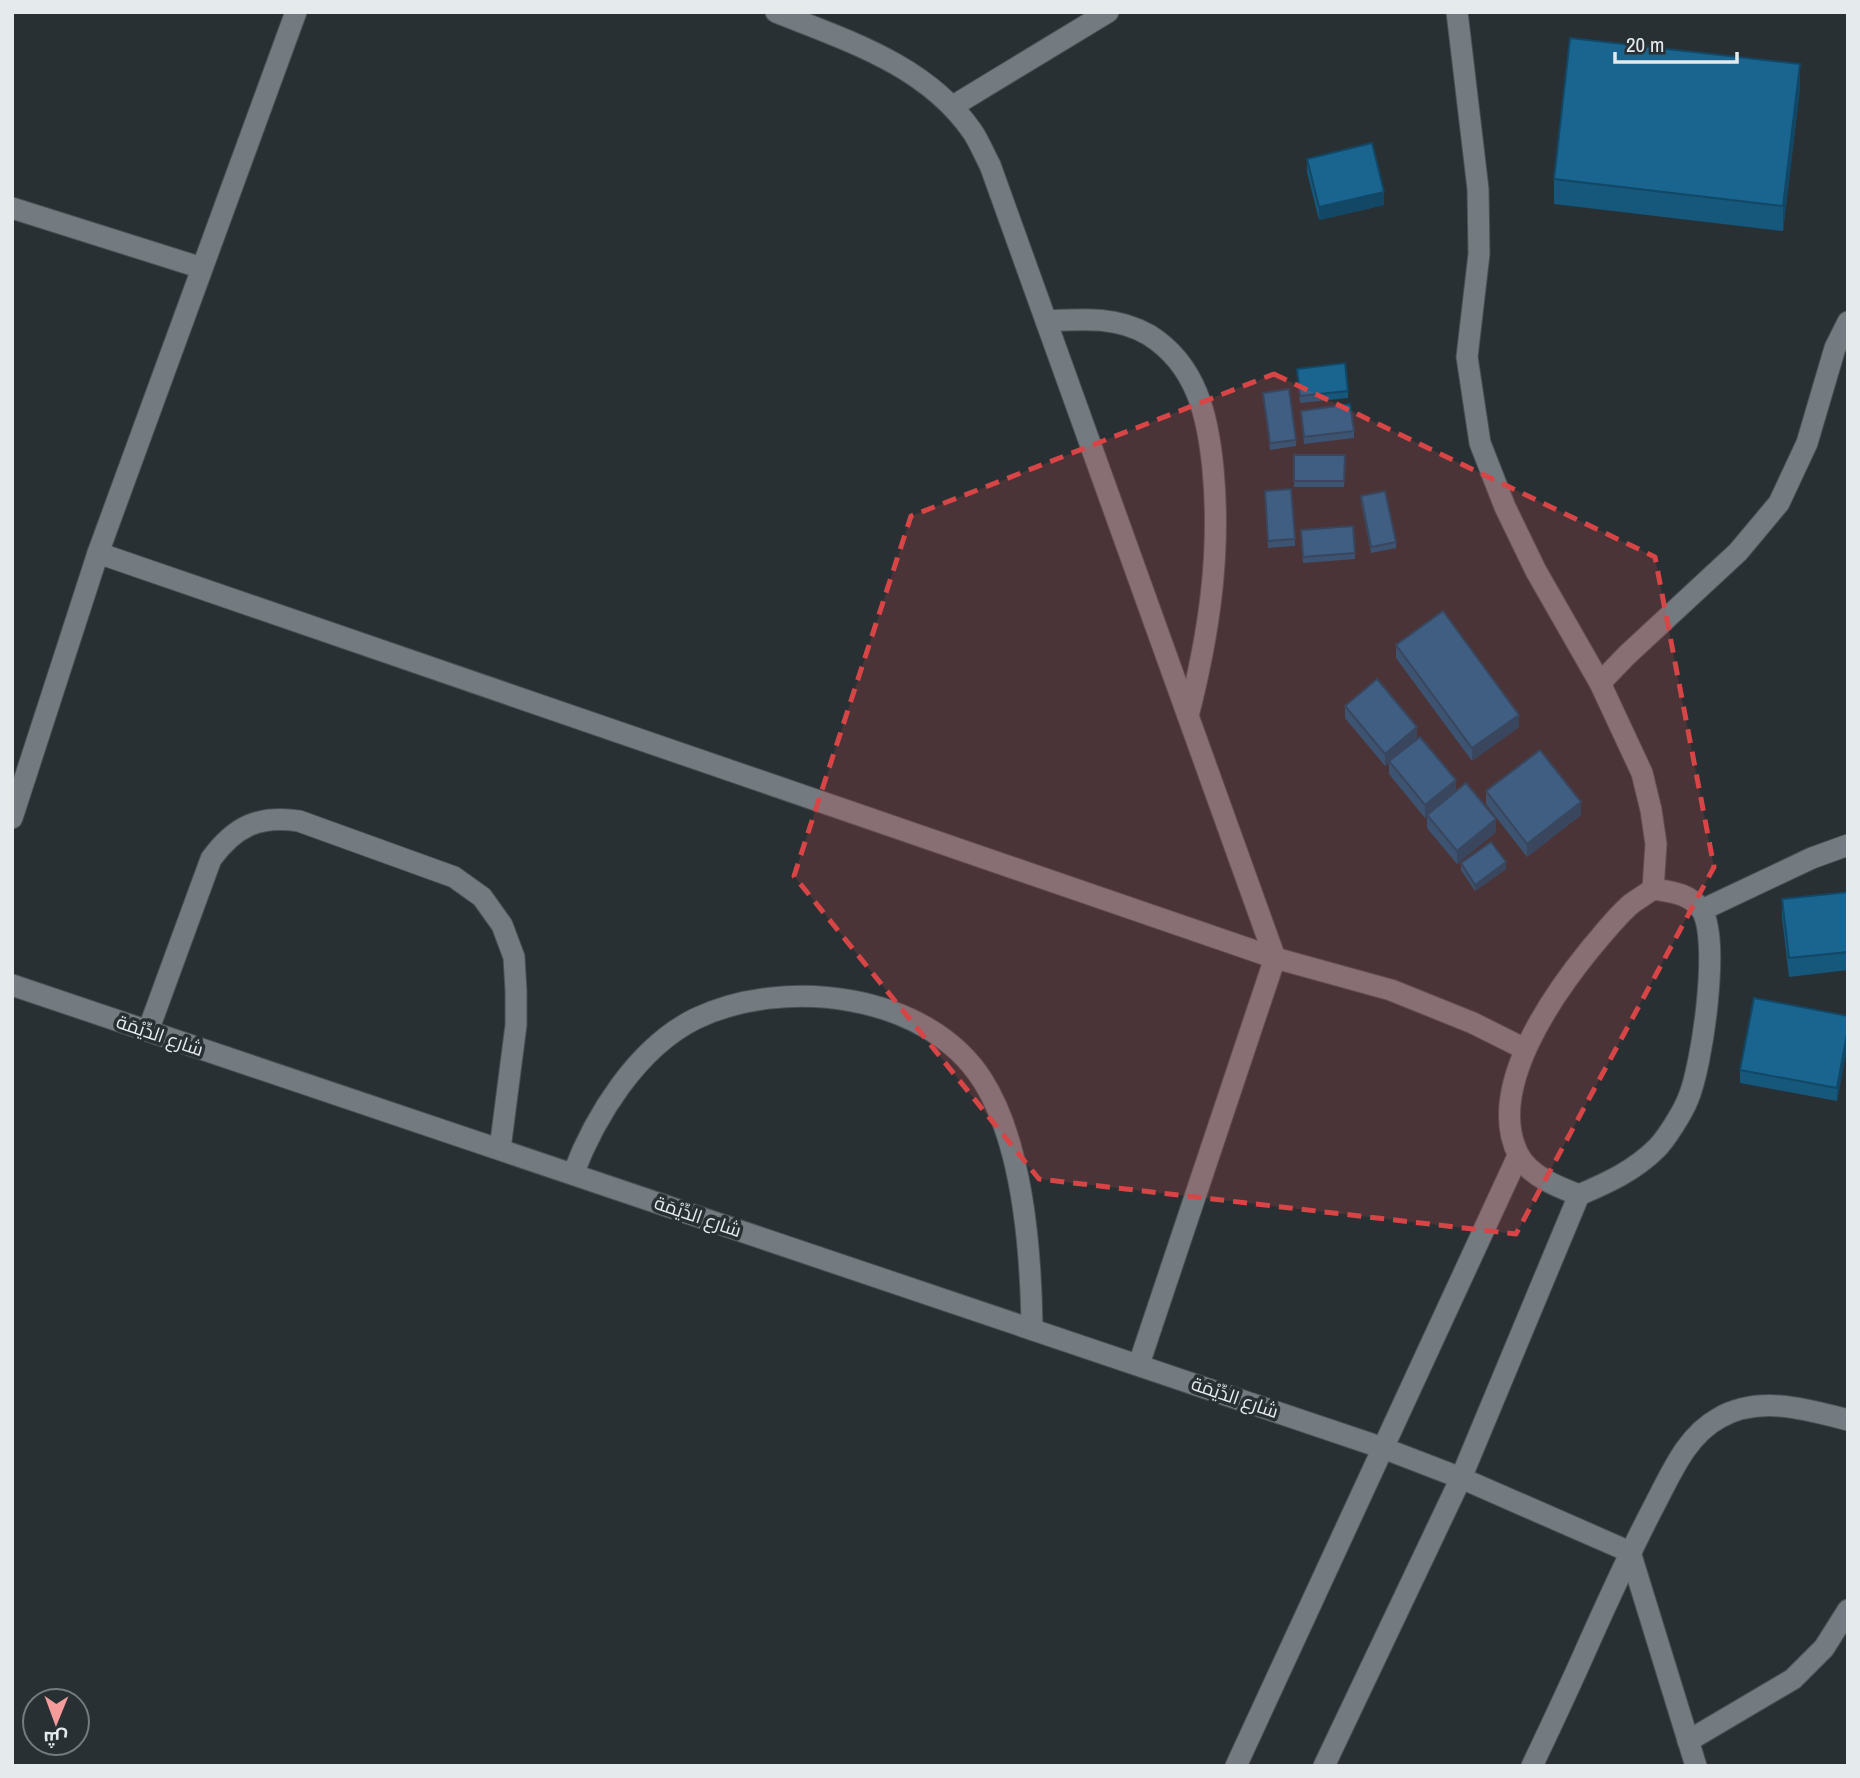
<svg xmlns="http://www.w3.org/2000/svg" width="1860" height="1778" font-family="'Archivo Narrow',Cairo,sans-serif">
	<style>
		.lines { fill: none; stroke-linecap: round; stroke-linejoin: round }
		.lane-casing { stroke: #494f52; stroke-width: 23 }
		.lane { stroke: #737a80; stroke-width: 21 }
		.wall { fill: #16577c }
		.shaded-wall { fill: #124765 }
		.building { fill: #196590; stroke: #124765; stroke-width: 2 }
		.marked { fill: #d84546; fill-opacity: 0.2; stroke: #d84546; stroke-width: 5; stroke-dasharray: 14 9; stroke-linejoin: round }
		.labels { text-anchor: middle; stroke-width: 7; stroke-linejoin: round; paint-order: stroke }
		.street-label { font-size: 19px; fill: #e5eaed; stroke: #293034 }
	</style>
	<rect width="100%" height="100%" fill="#293034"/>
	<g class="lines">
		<g class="lane-casing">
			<g id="lane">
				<path d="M 776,12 C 848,41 926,65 972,131 C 979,141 984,154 990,165 L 1275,958 L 1139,1364"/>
				<path d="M 1457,12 L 1478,189 L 1479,254 L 1467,357 L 1480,443 L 1505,507 L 1536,571 L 1600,683 L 1642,773 L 1651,810 L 1656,844 L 1653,889"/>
				<path d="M 953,106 L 1108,12"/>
				<path d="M 12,208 L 202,268"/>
				<path d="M 1046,321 C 1082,319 1117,316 1149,335 C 1197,365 1208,417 1213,469 C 1221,554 1209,634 1188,716"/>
				<path d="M 98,553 L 1275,958 L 1391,990 L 1473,1023 L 1525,1049"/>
				<path d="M 1600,683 L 1627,655 L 1738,552 L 1779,503 L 1807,443 L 1835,348 L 1848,322"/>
				<path d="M 12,818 L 98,553 L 296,12"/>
				<path d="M 1653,889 C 1671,892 1689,893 1701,909 C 1721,937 1702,1067 1688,1099 C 1683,1112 1666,1139 1657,1148 C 1634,1171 1607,1183 1579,1195 C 1558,1187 1529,1176 1518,1154 C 1486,1089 1552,996 1591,948 C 1604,933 1616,917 1631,904 C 1638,899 1646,894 1653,889 Z"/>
				<path d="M 1702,910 L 1812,858 L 1848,845"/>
				<path d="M 12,985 L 1383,1448 L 1461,1478 L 1630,1552 L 1696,1766"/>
				<path d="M 148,1031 L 211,859 C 235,826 259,815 299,821 L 454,877 L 482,897 L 502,925 L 514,957 L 516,991 L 516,1025 L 500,1149"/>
				<path d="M 573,1174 C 595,1116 637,1048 695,1019 C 784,976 928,993 983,1081 C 1023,1145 1031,1254 1032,1328"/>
				<path d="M 1688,1741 L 1793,1679 L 1824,1648 L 1848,1610"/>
				<path d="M 1236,1766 L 1518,1156"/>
				<path d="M 1324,1766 L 1461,1478 L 1579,1195"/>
				<path d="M 1532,1766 C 1551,1726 1570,1686 1588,1645 C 1609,1598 1630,1552 1654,1506 C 1671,1474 1686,1436 1719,1418 C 1759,1395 1806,1409 1848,1420"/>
			</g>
		</g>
		<use href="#lane" class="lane"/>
	</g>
	<g class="wall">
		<path d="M 1800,88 L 1783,231 L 1554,204 L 1554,179 Z"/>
		<path d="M 1307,159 L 1384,205 L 1319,220 L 1307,172 Z"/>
		<path d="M 1297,369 L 1348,391 L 1348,398 L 1300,403 Z"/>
		<path d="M 1263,393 L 1296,440 L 1296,446 L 1270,450 Z"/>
		<path d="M 1301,411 L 1354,431 L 1354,438 L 1304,444 Z"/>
		<path d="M 1294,455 L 1345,455 L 1344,487 L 1294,487 Z"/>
		<path d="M 1361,496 L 1396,542 L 1396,548 L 1371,553 L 1361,503 Z"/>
		<path d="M 1265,497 L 1295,539 L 1295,546 L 1268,548 Z"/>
		<path d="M 1301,536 L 1355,553 L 1355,559 L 1303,563 Z"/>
		<path d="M 1396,645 L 1519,727 L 1472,761 L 1396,658 Z"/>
		<path d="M 1345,706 L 1417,739 L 1456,792 L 1496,832 L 1457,864 L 1427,828 L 1427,816 L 1425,818 L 1389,774 L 1389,763 L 1385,766 L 1345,718 Z"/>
		<path d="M 1486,791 L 1581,815 L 1527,857 L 1486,804 Z"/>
		<path d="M 1461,863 L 1506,869 L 1475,891 L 1461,870 Z"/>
		<path d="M 1848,892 L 1848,970 L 1789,977 L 1782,918 L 1782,899 Z"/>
		<path d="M 1848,1016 L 1848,1042 L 1837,1101 L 1740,1083 L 1740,1070 Z"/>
	</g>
	<g class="shaded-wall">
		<path d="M 1800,64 L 1800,88 L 1783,231 L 1783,206 Z"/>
		<path d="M 1384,192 L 1384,205 L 1319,220 L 1319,207 Z"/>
		<path d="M 1519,715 L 1519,727 L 1472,761 L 1472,748 Z"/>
		<path d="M 1417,727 L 1417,740 L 1385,766 L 1385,754 Z"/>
		<path d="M 1456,780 L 1456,793 L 1425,818 L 1425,805 Z"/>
		<path d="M 1581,802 L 1581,815 L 1527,857 L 1527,844 Z"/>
		<path d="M 1496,819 L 1496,832 L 1457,864 L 1457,851 Z"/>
		<path d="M 1506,862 L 1506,869 L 1475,891 L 1475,885 Z"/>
		<path d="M 1848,1029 L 1848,1042 L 1837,1101 L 1837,1088 Z"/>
	</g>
	<g class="building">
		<path d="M 1570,38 L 1800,64 L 1783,206 L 1554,179 Z"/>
		<path d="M 1372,143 L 1384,192 L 1319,207 L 1307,159 Z"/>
		<path d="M 1345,363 L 1348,391 L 1300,396 L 1297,369 Z"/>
		<path d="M 1289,389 L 1296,440 L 1270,443 L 1263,393 Z"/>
		<path d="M 1350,404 L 1354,431 L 1304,437 L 1301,411 Z"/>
		<path d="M 1294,455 L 1345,455 L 1344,481 L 1294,481 Z"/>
		<path d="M 1291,489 L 1295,539 L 1268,541 L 1265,491 Z"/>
		<path d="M 1385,491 L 1396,542 L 1371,547 L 1361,496 Z"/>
		<path d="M 1353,526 L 1355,553 L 1303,557 L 1301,530 Z"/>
		<path d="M 1443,611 L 1519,715 L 1472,748 L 1396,645 Z"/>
		<path d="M 1377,679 L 1417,727 L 1385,754 L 1345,706 Z"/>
		<path d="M 1420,737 L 1456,780 L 1425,805 L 1389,761 Z"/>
		<path d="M 1540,750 L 1581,802 L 1527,844 L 1486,791 Z"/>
		<path d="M 1466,783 L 1496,819 L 1457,851 L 1427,815 Z"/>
		<path d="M 1491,842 L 1506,862 L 1475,885 L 1461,863 Z"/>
		<path d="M 1848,892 L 1848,952 L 1789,958 L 1782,899 Z"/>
		<path d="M 1754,998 L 1848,1016 L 1848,1029 L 1837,1088 L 1740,1070 Z"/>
	</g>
	<path class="marked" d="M 1274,374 L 1655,557 L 1714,867 L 1516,1234 L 1039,1179 L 794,876 L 911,516 Z"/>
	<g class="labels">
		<g class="street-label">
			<text transform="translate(160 1035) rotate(19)" y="7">شارع الدِّيْمَة</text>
			<text transform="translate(698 1216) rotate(19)" y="7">شارع الدِّيْمَة</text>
			<text transform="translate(1235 1397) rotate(19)" y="7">شارع الدِّيْمَة</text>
		</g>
	</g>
	<rect width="1860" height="1778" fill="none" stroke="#e5eaed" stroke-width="28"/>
	<g transform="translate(56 1722) rotate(181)"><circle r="33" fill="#293034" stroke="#747a7e" stroke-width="2"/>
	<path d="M0-5L12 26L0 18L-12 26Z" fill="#f59b9b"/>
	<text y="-10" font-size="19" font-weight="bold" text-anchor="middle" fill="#e5eaed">ش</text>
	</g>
	<path d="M1615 52v10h122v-10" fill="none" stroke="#e5eaed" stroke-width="3.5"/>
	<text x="1626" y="52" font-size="21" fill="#e5eaed" stroke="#293034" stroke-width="5" paint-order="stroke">20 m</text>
</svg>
